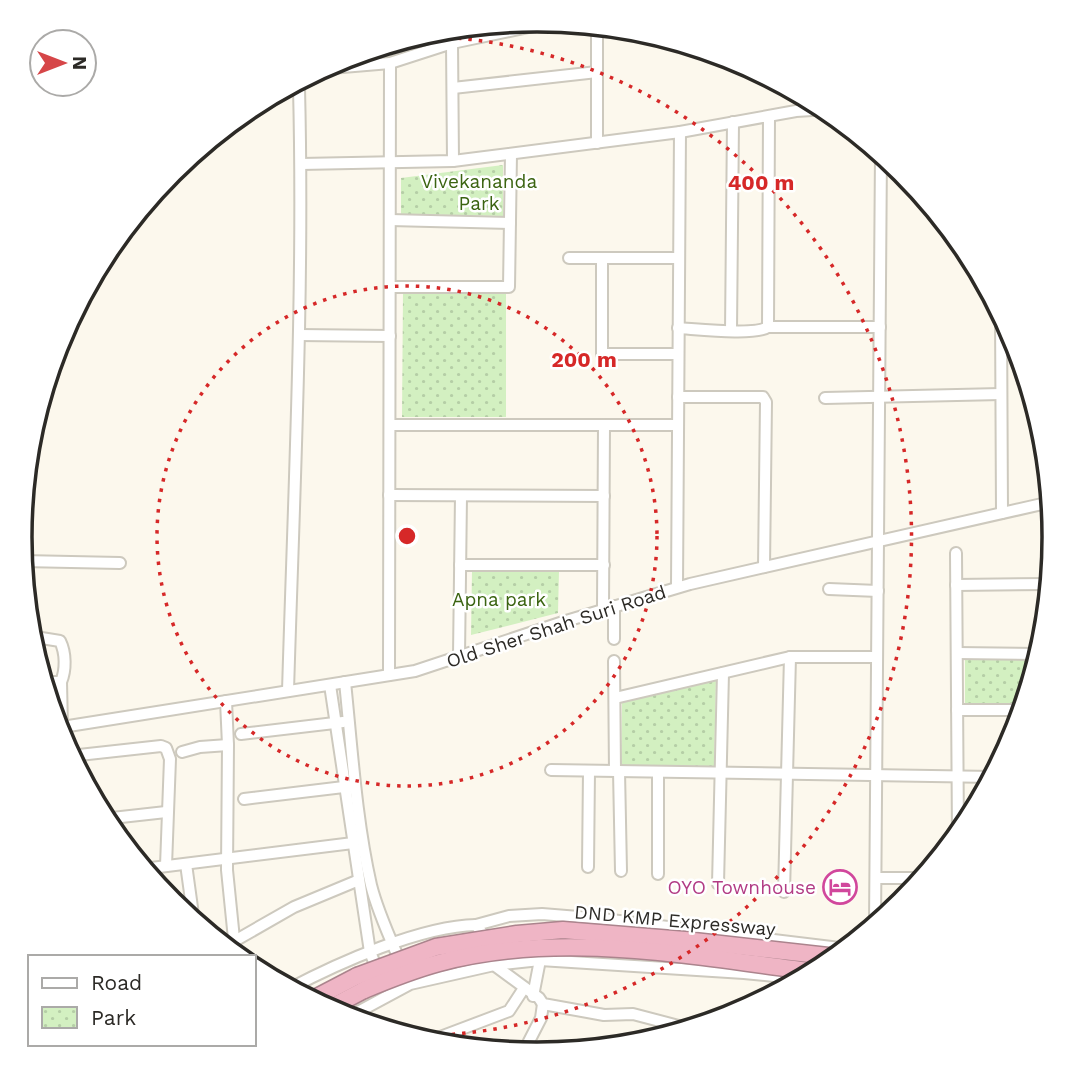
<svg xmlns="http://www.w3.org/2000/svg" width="1074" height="1074" font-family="'Work Sans',sans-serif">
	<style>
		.park { fill: url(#park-dots) }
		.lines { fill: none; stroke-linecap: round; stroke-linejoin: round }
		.minor-casing { stroke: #cdc9be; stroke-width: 14 }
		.highway-casing { stroke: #ab848d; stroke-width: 19 }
		.minor { stroke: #fff; stroke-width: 10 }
		.highway { stroke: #efb5c5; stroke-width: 16 }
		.highway-bridge-casing { stroke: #ab848d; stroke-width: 19; stroke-linecap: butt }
		.highway-bridge { stroke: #efb5c5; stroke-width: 16 }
		.ring { fill: none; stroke: #d62828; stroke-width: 3.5; stroke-dasharray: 3.5 7 }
		.labels { text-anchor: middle; stroke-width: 5; stroke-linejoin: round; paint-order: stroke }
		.park-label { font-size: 19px; fill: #3b6411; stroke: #fff }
		.street-label { font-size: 19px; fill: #2c2a26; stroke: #fff }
		.hotel-label { font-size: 19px; fill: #b23c85; stroke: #fff; text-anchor: end }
		.rim { fill: none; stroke: #2c2a26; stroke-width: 3.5 }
		.centre { fill: #d62828; stroke: #fff; stroke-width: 3.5 }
		.ring-label { font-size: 21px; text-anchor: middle; font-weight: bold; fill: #d62828; stroke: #fff; stroke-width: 5; stroke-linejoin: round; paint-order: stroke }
	</style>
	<defs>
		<pattern id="park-dots" width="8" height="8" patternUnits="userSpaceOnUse" patternTransform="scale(1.75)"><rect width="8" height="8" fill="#d3f0c1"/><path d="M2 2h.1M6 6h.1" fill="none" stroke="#b5cea6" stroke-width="1.8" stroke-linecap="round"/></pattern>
	</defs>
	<rect width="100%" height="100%" fill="#fcf8ed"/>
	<g class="park">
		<path d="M 503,165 L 503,216 L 401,214 L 401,178 Z"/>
		<path d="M 403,293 L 506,294 L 506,417 L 402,417 Z"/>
		<path d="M 559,571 L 558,613 L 471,635 L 472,572 Z"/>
		<path d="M 965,659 L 1038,659 L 1025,704 L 965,703 Z"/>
		<path d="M 716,679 L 714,767 L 621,766 L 622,703 Z"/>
	</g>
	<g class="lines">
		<g class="minor-casing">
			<g id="minor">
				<path d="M 597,25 L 597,143"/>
				<path d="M 452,43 L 453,161"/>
				<path d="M 319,69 L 390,63 L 452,43 L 557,21"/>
				<path d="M 453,88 L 597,72"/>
				<path d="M 680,132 L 796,111 L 828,109"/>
				<path d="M 301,164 L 453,161 L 680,132 L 677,587"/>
				<path d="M 390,220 L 510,223"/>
				<path d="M 569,258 L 678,258"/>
				<path d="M 602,258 L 602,354 L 678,354"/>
				<path d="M 390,287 L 509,287 L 511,154"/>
				<path d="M 1001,311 L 1002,513"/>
				<path d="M 768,327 L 769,117"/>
				<path d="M 678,328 C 696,329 755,336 768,327 L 880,327"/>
				<path d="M 731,331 L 733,122"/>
				<path d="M 299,335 L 390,336"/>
				<path d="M 678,397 L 763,397 L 766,402 L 764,567"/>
				<path d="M 825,398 L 1001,394"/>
				<path d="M 390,425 L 678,425"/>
				<path d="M 389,495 L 604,496"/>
				<path d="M 956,553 L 958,836"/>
				<path d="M 22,561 L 120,563"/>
				<path d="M 460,565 L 604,565"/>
				<path d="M 956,585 L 1050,584"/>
				<path d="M 829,589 L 878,591"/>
				<path d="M 614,606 L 614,639"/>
				<path d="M 603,610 L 604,425"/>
				<path d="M 29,636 L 60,641 C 66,653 66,670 61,682 L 43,682"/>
				<path d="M 957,653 L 1040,654"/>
				<path d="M 459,656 L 461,496"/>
				<path d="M 614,661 L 615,771"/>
				<path d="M 389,675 L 390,63"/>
				<path d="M 61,682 L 62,727"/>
				<path d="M 345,682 C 352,749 356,819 371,885 C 378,913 391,940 402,966"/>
				<path d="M 330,685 L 370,952 L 379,974"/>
				<path d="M 288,691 C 294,490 304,289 299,88 L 297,81"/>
				<path d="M 615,698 L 790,657 L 877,657"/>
				<path d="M 226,701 L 228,745 L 227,870 L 234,939"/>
				<path d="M 957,710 L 1023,710"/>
				<path d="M 56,728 L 415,671 L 566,621 L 690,584 L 1051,502"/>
				<path d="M 241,734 L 343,722"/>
				<path d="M 182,752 L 200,747 L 228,745"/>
				<path d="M 70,756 L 161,746 L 166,748 L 170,759 L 166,866"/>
				<path d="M 551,770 L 993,777"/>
				<path d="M 619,771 L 621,871"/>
				<path d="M 658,772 L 658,874"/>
				<path d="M 244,799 L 352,786"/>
				<path d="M 103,819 L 166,812"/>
				<path d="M 186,864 L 194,922"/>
				<path d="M 588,867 L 589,771"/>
				<path d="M 143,869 L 353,843"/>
				<path d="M 877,878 L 923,878"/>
				<path d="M 718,884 L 723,673"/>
				<path d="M 784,892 L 790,657"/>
				<path d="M 175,906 L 191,904"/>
				<path d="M 476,925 L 509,916 L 542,914 L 603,919 L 848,949"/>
				<path d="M 875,926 L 881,153"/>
				<path d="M 224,947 L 294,907 L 359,880"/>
				<path d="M 494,965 L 540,960 L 744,973 L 803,979"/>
				<path d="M 494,965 L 539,998 L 543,1004 L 604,1015 L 633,1014 L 690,1029"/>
				<path d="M 786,988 L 787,987"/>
				<path d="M 289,989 C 338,963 421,926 476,925 L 485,937 L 494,965 L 410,984 L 347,1018"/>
				<path d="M 533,996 L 540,960"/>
				<path d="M 427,1042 L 509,1011 L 524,988"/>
				<path d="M 523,1053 L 541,1018 L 543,1004"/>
			</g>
		</g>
		<g class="highway-casing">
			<g id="highway">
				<path d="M 311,1000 L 357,976"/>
				<path d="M 328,1009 L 364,990"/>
			</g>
		</g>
		<use href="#minor" class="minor"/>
		<use href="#highway" class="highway"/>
		<g class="highway-bridge-casing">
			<g id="highway-bridge">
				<path d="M 357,976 L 436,947 L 517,934 L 563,930 L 685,940 L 837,957"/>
				<path d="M 364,990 C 388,980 413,970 439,963 C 562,930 693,957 817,972"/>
			</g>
		</g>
		<use href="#highway-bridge" class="highway-bridge"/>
	</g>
	<g class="ring">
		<circle cx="407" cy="536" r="250"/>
		<path d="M416 36A500 500 0 0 1 407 1036"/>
	</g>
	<defs>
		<g id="hotel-ring" transform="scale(1.75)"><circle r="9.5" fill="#fff" stroke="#d1479c" stroke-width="1.5"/><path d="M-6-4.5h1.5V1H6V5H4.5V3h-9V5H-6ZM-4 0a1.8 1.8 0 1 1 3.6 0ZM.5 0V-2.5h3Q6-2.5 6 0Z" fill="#d1479c"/></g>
	</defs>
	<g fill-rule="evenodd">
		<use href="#hotel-ring" x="840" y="887"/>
	</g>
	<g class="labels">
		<g class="park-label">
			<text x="479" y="188">Vivekananda<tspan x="479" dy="22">Park</tspan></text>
			<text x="499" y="606">Apna park</text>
		</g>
		<g class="street-label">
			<text transform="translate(556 626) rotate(-18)" y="7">Old Sher Shah Suri Road</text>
			<text transform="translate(675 920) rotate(5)" y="7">DND KMP Expressway</text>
		</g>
		<g class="hotel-label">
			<text x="816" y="894">OYO Townhouse</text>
		</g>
	</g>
	<path d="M0 0H1074V1074H0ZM32 537a505 505 0 1 1 1010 0a505 505 0 1 1-1010 0Z" fill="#fff" fill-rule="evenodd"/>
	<path class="rim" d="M32 537a505 505 0 1 1 1010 0a505 505 0 1 1-1010 0Z"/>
	<circle cx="407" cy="536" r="10" class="centre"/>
	<g class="ring-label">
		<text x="761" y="190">400 m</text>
		<text x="584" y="367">200 m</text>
	</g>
	<rect x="28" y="955" width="228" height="91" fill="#ffffff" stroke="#abaaa8" stroke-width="2"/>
	<rect x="42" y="978" width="35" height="10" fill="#ffffff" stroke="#abaaa8" stroke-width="2"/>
	<text x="91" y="990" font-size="21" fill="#2c2a26">Road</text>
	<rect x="42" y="1007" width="35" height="21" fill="url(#park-dots)" stroke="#abaaa8" stroke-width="2"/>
	<text x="91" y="1025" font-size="21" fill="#2c2a26">Park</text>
	<g transform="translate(63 63) rotate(90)"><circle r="33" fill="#ffffff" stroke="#abaaa8" stroke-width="2"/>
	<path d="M0-5L12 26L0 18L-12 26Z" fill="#d64648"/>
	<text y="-10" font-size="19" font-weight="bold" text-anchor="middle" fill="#2c2a26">N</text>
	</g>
</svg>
